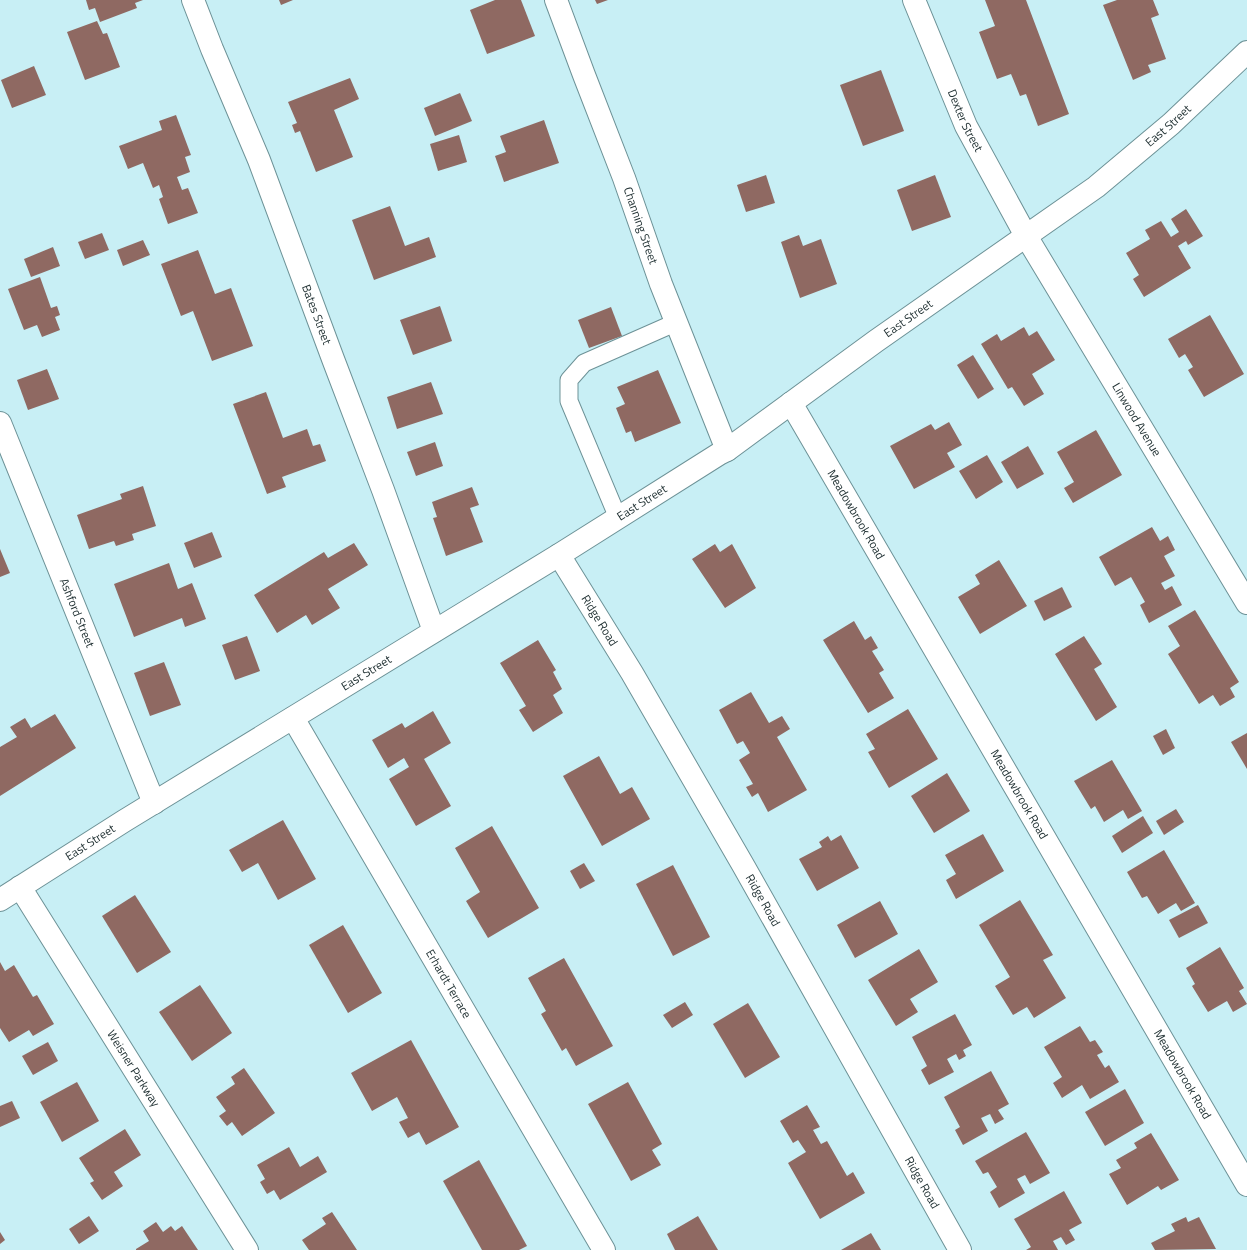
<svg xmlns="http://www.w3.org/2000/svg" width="1247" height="1250" font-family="'Titillium Web',sans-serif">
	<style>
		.building { fill: #8f6962 }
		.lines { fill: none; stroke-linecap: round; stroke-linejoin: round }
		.lane-casing { stroke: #6d9297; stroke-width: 19 }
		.street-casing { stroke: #6d9297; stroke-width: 24 }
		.secondary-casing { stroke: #6d9297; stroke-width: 24 }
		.lane { stroke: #fff; stroke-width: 17 }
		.street { stroke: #fff; stroke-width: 22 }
		.secondary { stroke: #fff; stroke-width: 22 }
		.labels { text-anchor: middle; stroke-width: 4; stroke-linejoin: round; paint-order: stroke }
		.street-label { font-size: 12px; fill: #233335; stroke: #fff }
	</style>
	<rect width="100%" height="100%" fill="#c8eff5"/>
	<g class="building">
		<path d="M 86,0 L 143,0 L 135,3 L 137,8 L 100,22 L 95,8 L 89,10 Z"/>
		<path d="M 279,0 L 293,0 L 281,5 Z"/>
		<path d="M 495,0 L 521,0 L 535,36 L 487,54 L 470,10 Z"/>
		<path d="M 595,0 L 608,0 L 597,4 Z"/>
		<path d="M 985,0 L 1026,0 L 1069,114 L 1038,126 L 1026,94 L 1020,96 L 1011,74 L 997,79 L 979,32 L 995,26 Z"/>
		<path d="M 1117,0 L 1153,0 L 1159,15 L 1151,18 L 1166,59 L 1148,65 L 1151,72 L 1133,80 L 1103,5 Z"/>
		<path d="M 97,21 L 103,34 L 107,33 L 120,67 L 85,80 L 67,32 Z"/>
		<path d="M 34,66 L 46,95 L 12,108 L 1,80 Z"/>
		<path d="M 881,70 L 904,131 L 863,146 L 840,85 Z"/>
		<path d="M 350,78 L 359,99 L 334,110 L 353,157 L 316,172 L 300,131 L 295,133 L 292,125 L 297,123 L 288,102 Z"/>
		<path d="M 460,93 L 472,121 L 435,136 L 424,108 Z"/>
		<path d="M 176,115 L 191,155 L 185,157 L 190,172 L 177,177 L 182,190 L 188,188 L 198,213 L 168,224 L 159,199 L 163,197 L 159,185 L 153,188 L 143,163 L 128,169 L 119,146 L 162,130 L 159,121 Z"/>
		<path d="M 544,120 L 559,163 L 504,182 L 495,156 L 506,152 L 500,136 Z"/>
		<path d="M 459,135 L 467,162 L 438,171 L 430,144 Z"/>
		<path d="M 766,175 L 775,203 L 746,212 L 737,185 Z"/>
		<path d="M 935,175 L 951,217 L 912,231 L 897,190 Z"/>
		<path d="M 390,206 L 405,246 L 429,237 L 436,257 L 374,280 L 352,220 Z"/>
		<path d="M 1186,209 L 1203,236 L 1188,245 L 1186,241 L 1178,246 L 1191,268 L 1144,297 L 1133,279 L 1139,275 L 1126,253 L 1150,239 L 1145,230 L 1161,221 L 1171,237 L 1179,232 L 1171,219 Z"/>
		<path d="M 102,233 L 109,250 L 85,259 L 78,242 Z"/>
		<path d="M 799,235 L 803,246 L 821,239 L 837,284 L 800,298 L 781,242 Z"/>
		<path d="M 143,240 L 150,255 L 123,266 L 117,250 Z"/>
		<path d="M 53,247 L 60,266 L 31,277 L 24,259 Z"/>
		<path d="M 198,250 L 215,294 L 231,288 L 253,346 L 212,361 L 193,311 L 181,316 L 161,264 Z"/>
		<path d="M 40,277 L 51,308 L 57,306 L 60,315 L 55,317 L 60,330 L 42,337 L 37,325 L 24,330 L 8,289 Z"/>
		<path d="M 440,306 L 452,341 L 413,355 L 400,320 Z"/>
		<path d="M 611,307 L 622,336 L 589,348 L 578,320 Z"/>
		<path d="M 1210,315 L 1244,374 L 1204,397 L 1188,370 L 1193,367 L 1185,354 L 1179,358 L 1168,339 Z"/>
		<path d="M 1024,327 L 1029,336 L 1037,331 L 1055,360 L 1032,374 L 1044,394 L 1024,406 L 1012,387 L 1008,389 L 981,344 L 997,334 L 1001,341 Z"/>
		<path d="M 973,355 L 994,389 L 978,399 L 957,365 Z"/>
		<path d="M 47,369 L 59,399 L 28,410 L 17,380 Z"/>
		<path d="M 658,370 L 681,423 L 635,442 L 631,431 L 626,433 L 616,408 L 625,404 L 617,387 Z"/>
		<path d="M 431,382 L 443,414 L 397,429 L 387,397 Z"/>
		<path d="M 266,392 L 283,438 L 307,429 L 313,446 L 320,444 L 326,461 L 282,477 L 286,487 L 267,494 L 233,404 Z"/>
		<path d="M 949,422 L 962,445 L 947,453 L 955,467 L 914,489 L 890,446 L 931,424 L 935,430 Z"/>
		<path d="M 1096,430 L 1122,475 L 1073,503 L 1064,488 L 1074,482 L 1057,452 Z"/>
		<path d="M 435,442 L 443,466 L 416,476 L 407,452 Z"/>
		<path d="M 1028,446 L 1044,474 L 1017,489 L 1001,462 Z"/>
		<path d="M 987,455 L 1003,482 L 976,499 L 959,471 Z"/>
		<path d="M 143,486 L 156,526 L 132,534 L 134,540 L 116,546 L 114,541 L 89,549 L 77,515 L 122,499 L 120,494 Z"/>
		<path d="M 472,487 L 479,505 L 470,508 L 483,542 L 446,556 L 433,518 L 437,517 L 432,502 Z"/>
		<path d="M 1152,527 L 1160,541 L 1168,536 L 1175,550 L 1164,556 L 1175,576 L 1161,583 L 1165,590 L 1172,586 L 1182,605 L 1149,623 L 1140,605 L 1145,602 L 1131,577 L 1115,586 L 1099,557 Z"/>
		<path d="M 212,532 L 222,557 L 194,568 L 184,543 Z"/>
		<path d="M 354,543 L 368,565 L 328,589 L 340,608 L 312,625 L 306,615 L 277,633 L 254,595 L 324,552 L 328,558 Z"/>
		<path d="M 715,544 L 720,552 L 732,544 L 756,588 L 725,608 L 692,559 Z"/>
		<path d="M 0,549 L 10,573 L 0,577 Z"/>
		<path d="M 999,560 L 1027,606 L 980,634 L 958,597 L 980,584 L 975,575 Z"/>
		<path d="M 169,563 L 178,589 L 192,583 L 206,619 L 185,627 L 182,618 L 134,637 L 114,584 Z"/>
		<path d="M 1062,587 L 1072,607 L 1044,621 L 1034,601 Z"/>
		<path d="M 1195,610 L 1239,682 L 1230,688 L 1235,697 L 1220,706 L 1213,695 L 1199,704 L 1168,654 L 1180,646 L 1168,626 Z"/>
		<path d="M 854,621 L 865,640 L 871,636 L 878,648 L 872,651 L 884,670 L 879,673 L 894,698 L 868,713 L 823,640 Z"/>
		<path d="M 247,636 L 260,671 L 235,680 L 222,645 Z"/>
		<path d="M 1084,636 L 1102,664 L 1094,669 L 1117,707 L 1096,721 L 1055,654 Z"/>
		<path d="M 538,640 L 556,670 L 553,672 L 562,689 L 553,695 L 563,713 L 533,732 L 519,710 L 526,706 L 500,663 Z"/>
		<path d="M 164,662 L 181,705 L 150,716 L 134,673 Z"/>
		<path d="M 751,692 L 769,723 L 782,716 L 790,729 L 777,737 L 807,790 L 768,812 L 758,793 L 752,797 L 746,787 L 753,784 L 739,760 L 750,753 L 743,741 L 737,744 L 719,710 Z"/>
		<path d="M 908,709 L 938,759 L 889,788 L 868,752 L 875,749 L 866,734 Z"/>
		<path d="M 433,711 L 451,743 L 424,759 L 451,806 L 416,826 L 389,779 L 409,767 L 404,758 L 388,768 L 372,740 L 402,723 L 405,728 Z"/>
		<path d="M 55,714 L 76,748 L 0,796 L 0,747 L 17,737 L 10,727 L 25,718 L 31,728 Z"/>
		<path d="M 1166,729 L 1175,748 L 1163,755 L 1153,736 Z"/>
		<path d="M 1247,733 L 1247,769 L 1231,742 Z"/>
		<path d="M 599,756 L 620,794 L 632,787 L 650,819 L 602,846 L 563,776 Z"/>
		<path d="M 1112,760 L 1142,811 L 1128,819 L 1123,810 L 1104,822 L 1095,806 L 1091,809 L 1074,781 Z"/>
		<path d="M 947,773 L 970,811 L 934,833 L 911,796 Z"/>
		<path d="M 1176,809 L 1184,822 L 1164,835 L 1156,821 Z"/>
		<path d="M 1143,816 L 1153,833 L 1122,853 L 1112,836 Z"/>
		<path d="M 283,820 L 316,879 L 278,900 L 258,863 L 242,872 L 229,850 Z"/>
		<path d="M 492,826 L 539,908 L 488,938 L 466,901 L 480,892 L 455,848 Z"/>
		<path d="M 983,834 L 1004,871 L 956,899 L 946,880 L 956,874 L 945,855 Z"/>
		<path d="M 841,835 L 859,868 L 817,891 L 799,859 L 822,847 L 819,842 L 828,836 L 831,841 Z"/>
		<path d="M 1164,850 L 1195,903 L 1181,911 L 1176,903 L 1158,914 L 1147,896 L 1142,898 L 1127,872 Z"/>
		<path d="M 584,863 L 595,881 L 580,889 L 570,871 Z"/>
		<path d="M 673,865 L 710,937 L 673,956 L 636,884 Z"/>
		<path d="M 135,895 L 171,952 L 137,973 L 102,916 Z"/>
		<path d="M 1020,900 L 1053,955 L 1043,960 L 1066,998 L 1034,1018 L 1027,1007 L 1013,1015 L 995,986 L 1010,977 L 979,925 Z"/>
		<path d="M 880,901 L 898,934 L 855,958 L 837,925 Z"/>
		<path d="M 1198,905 L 1208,923 L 1179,938 L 1169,920 Z"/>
		<path d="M 343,925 L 382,993 L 348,1013 L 309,945 Z"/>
		<path d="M 1220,947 L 1244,988 L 1239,991 L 1247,1004 L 1233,1012 L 1227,1001 L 1208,1012 L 1192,986 L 1195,984 L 1186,968 Z"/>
		<path d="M 919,949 L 938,982 L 910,999 L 918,1012 L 896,1026 L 868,980 Z"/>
		<path d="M 564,958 L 613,1046 L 576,1066 L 566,1048 L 562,1051 L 541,1014 L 546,1011 L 528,978 Z"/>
		<path d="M 0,962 L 5,971 L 14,965 L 33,997 L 37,995 L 54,1024 L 33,1036 L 29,1030 L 9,1042 L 0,1028 Z"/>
		<path d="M 200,985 L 232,1033 L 192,1061 L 159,1012 Z"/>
		<path d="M 685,1002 L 693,1015 L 672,1028 L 663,1015 Z"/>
		<path d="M 748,1003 L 780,1057 L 745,1078 L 713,1024 Z"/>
		<path d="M 955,1014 L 972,1045 L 963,1050 L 966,1056 L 959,1060 L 956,1054 L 947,1059 L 954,1072 L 929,1085 L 921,1070 L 927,1066 L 912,1037 Z"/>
		<path d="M 1080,1026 L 1090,1042 L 1095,1040 L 1103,1052 L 1097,1055 L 1105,1068 L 1109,1065 L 1119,1082 L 1090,1099 L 1082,1085 L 1062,1098 L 1053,1083 L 1062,1077 L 1044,1047 Z"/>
		<path d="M 411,1040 L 459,1127 L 426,1145 L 419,1132 L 408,1138 L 399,1122 L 408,1118 L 397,1097 L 372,1111 L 351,1073 Z"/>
		<path d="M 48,1042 L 58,1061 L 33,1075 L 22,1056 Z"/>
		<path d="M 244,1068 L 275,1113 L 242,1136 L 232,1122 L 227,1126 L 219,1116 L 226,1111 L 216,1097 L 235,1084 L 231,1077 Z"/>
		<path d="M 991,1071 L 1009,1104 L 998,1110 L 1004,1119 L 995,1124 L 990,1114 L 981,1118 L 988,1131 L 963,1145 L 955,1130 L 960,1127 L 944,1097 Z"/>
		<path d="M 77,1082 L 99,1121 L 62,1142 L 40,1102 Z"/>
		<path d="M 628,1082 L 662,1144 L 652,1150 L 661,1165 L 631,1181 L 588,1104 Z"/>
		<path d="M 1125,1089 L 1144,1123 L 1105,1146 L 1085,1112 Z"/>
		<path d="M 12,1101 L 20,1118 L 0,1127 L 0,1106 Z"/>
		<path d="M 807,1105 L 820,1127 L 813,1130 L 821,1144 L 827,1141 L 847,1176 L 853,1172 L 865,1193 L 820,1219 L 788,1163 L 806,1152 L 798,1140 L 793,1143 L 780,1121 Z"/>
		<path d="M 125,1129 L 141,1155 L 114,1172 L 123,1186 L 102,1200 L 90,1183 L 94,1181 L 79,1158 Z"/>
		<path d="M 1026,1132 L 1050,1173 L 1030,1184 L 1025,1175 L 1017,1179 L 1025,1193 L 999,1208 L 990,1192 L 997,1187 L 988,1172 L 983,1174 L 975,1161 Z"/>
		<path d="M 1151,1133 L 1179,1180 L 1161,1190 L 1158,1186 L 1127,1205 L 1109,1174 L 1121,1168 L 1116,1160 L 1137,1148 L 1134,1143 Z"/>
		<path d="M 289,1147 L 300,1167 L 318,1156 L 327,1172 L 280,1200 L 274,1190 L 267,1194 L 260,1182 L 265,1179 L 257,1165 Z"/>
		<path d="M 479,1160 L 527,1246 L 519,1250 L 482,1250 L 443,1181 Z"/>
		<path d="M 1064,1191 L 1082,1223 L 1069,1230 L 1075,1240 L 1066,1245 L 1061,1237 L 1053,1241 L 1058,1250 L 1026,1250 L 1031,1247 L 1014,1219 Z"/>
		<path d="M 332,1212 L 357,1250 L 309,1250 L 302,1240 L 326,1224 L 322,1218 Z"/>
		<path d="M 89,1216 L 99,1231 L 79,1244 L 69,1229 Z"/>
		<path d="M 698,1216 L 718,1250 L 675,1250 L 667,1234 Z"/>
		<path d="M 1186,1217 L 1188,1222 L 1199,1217 L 1216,1249 L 1155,1250 L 1151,1243 L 1175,1231 L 1171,1224 Z"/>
		<path d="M 156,1222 L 163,1232 L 171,1226 L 175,1231 L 182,1226 L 198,1250 L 136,1250 L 136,1249 L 149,1241 L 143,1231 Z"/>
		<path d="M 0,1232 L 5,1240 L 0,1244 Z"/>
		<path d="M 871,1233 L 881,1250 L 841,1250 Z"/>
	</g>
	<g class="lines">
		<g class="lane-casing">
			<path id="lane" d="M 618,518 L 569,401 L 569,380 L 584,363 L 677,322"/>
		</g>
		<g class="street-casing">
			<g id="street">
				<path id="s1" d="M 193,0 L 212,49 L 259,160 L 333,359 L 383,490 L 434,631"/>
				<path id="s2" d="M 556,0 L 584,75 L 624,178 L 661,284 L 727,450"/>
				<path id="s3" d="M 914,0 L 966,126 L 1026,236 L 1247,603"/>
				<path id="s4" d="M 791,403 L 1247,1185"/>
				<path id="s5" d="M 0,423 L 154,803"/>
				<path id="s6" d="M 559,555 L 632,673 L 743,865 L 960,1250"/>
				<path id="s7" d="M 293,718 L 604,1250"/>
				<path id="s8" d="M 20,887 L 247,1250"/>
			</g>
		</g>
		<g class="secondary-casing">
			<g id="secondary">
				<path id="s9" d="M 0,900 L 124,821 L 559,555 L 719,454 L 727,450 L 876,341 L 1096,187 L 1171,124 L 1247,52"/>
			</g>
		</g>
		<use href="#lane" class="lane"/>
		<use href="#street" class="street"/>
		<use href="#secondary" class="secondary"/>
	</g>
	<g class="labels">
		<g class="street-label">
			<text dy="4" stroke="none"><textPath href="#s3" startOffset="131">Dexter Street</textPath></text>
			<text dy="4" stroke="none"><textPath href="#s9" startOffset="1403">East Street</textPath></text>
			<text dy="4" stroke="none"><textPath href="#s2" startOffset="241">Channing Street</textPath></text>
			<text dy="4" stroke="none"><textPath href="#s1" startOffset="338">Bates Street</textPath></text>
			<text dy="4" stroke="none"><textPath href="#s9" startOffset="1079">East Street</textPath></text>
			<text dy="4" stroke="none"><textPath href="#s3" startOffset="476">Linwood Avenue</textPath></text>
			<text dy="4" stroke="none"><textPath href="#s9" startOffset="755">East Street</textPath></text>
			<text dy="4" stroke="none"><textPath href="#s4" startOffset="129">Meadowbrook Road</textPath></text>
			<text dy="4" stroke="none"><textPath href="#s5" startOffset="205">Ashford Street</textPath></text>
			<text dy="4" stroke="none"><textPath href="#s6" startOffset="77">Ridge Road</textPath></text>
			<text dy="4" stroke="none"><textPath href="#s9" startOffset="431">East Street</textPath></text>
			<text dy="4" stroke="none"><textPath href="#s4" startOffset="453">Meadowbrook Road</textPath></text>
			<text dy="4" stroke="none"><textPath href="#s9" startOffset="107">East Street</textPath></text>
			<text dy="4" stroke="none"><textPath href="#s6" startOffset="401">Ridge Road</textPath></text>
			<text dy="4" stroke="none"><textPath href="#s7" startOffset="308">Erhardt Terrace</textPath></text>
			<text dy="4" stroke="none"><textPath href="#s8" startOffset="214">Weisner Parkway</textPath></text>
			<text dy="4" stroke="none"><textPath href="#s4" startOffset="777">Meadowbrook Road</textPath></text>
			<text dy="4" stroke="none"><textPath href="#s6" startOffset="725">Ridge Road</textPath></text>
		</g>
	</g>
</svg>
